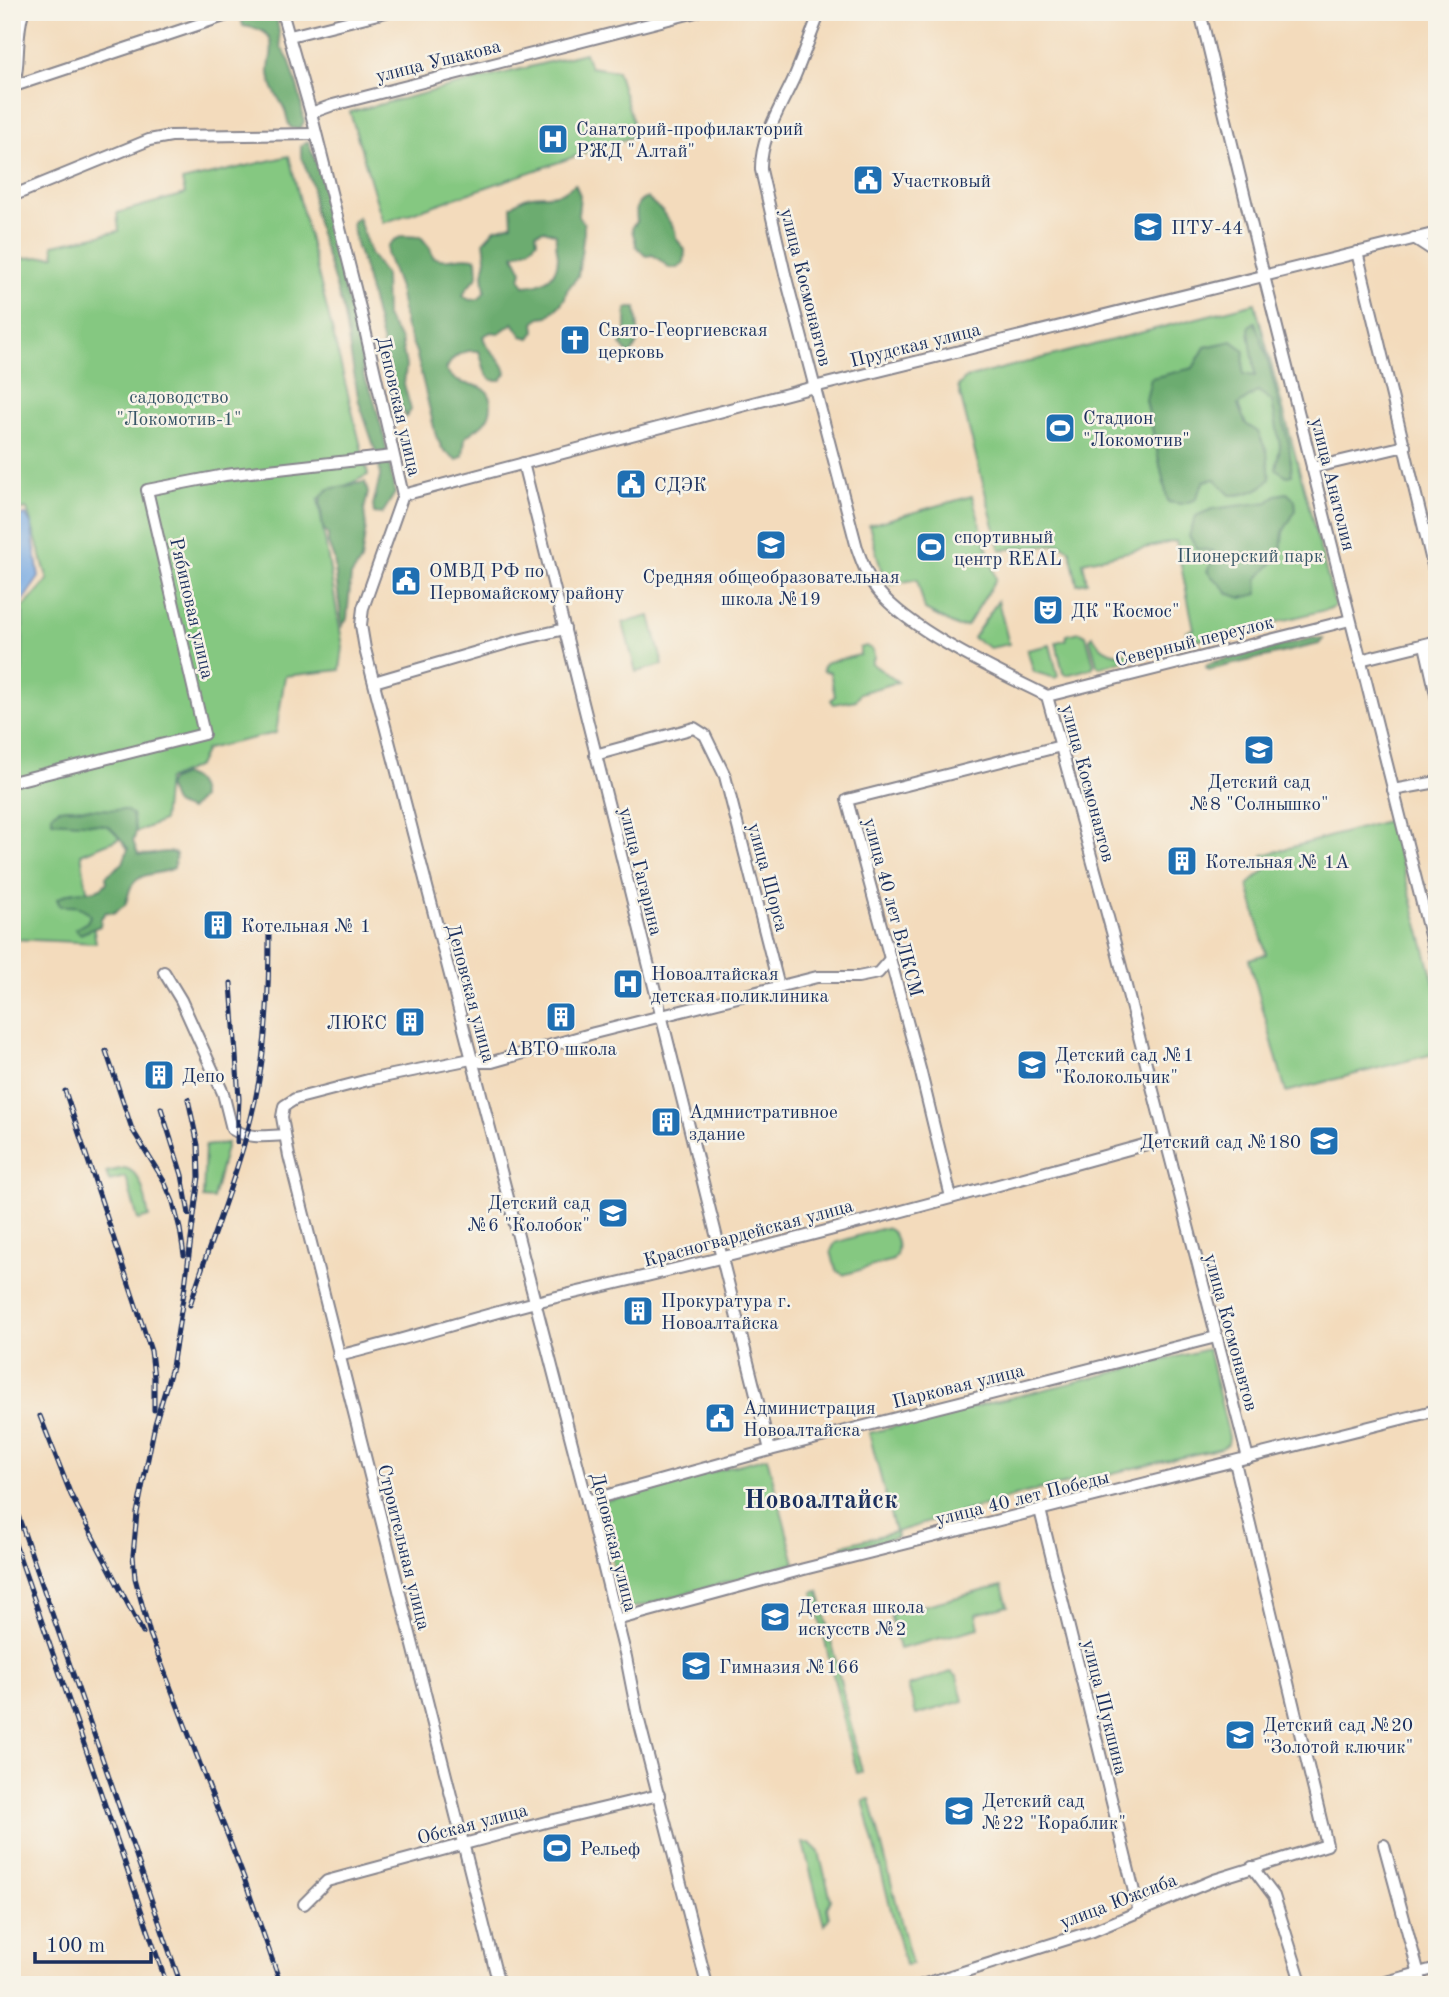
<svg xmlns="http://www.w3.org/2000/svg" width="1449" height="1997" font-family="'Old Standard TT',serif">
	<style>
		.green { fill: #85c881; stroke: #507c70; stroke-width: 2 }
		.forest { fill: #6cac6f; stroke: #446e66; stroke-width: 2; fill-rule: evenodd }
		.water { fill: #77a9e2; stroke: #496ca0; stroke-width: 2 }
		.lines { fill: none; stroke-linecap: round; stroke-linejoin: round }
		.minor-casing { stroke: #87858d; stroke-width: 14 }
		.minor { stroke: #fff; stroke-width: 10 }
		.rail-casing { stroke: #1b2f5e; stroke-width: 5 }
		.rail { stroke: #f7f3e8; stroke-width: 2.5; stroke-dasharray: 8; stroke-linecap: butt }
		.labels { text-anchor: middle; stroke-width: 5; stroke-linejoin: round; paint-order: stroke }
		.street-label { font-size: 19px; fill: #1b2f5e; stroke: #f7f3e8 }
		.poi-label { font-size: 19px; fill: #1b2f5e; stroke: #f7f3e8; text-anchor: start }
		.park-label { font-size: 19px; fill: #365567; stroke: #f7f3e8 }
		.district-label { font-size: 26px; font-weight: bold; fill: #1b2f5e; stroke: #f7f3e8 }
	</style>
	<rect width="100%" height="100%" fill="#f7f3e8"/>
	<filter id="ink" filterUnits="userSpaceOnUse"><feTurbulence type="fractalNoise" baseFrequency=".0143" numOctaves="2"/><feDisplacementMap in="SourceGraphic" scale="14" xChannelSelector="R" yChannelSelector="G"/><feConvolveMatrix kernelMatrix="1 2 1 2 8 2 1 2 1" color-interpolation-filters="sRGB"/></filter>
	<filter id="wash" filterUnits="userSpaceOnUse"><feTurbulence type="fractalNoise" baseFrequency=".00686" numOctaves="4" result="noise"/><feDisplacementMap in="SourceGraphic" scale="28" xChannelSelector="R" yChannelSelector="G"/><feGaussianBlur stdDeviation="1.57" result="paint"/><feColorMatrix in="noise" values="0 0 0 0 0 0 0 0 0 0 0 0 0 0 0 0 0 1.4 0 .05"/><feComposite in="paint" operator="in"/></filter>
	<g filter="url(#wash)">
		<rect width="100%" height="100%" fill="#f3dbbc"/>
		<g class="green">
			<path d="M 585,53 L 590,67 L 617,71 L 637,135 L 383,223 L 350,112 Z"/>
			<path d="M 289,156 L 368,475 L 318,499 L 343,647 L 340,670 L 285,676 L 276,733 L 206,749 L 198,766 L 167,780 L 163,821 L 81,854 L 96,943 L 12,939 L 12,696 L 22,670 L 23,608 L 48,580 L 27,509 L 12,512 L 12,259 L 55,256 L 53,245 L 119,231 L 117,213 L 185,194 L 182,181 Z"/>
			<path d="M 1255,303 L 1335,605 L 1333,608 L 1207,640 L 1198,640 L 1187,631 L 1194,629 L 1176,541 L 1083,562 L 1087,582 L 1077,584 L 1070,550 L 1060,544 L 1000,550 L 958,386 L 966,378 Z"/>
			<path d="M 972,496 L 996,579 L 967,626 L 958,627 L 925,610 L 917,579 L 891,585 L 883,577 L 869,525 Z"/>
			<path d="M 998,601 L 1009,644 L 990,648 L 973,638 Z"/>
			<path d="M 650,616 L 663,665 L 636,672 L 623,623 Z"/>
			<path d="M 1080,632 L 1086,635 L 1094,665 L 1092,668 L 1067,675 L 1063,673 L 1056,642 L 1066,640 L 1066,635 Z"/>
			<path d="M 1093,636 C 1101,651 1116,658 1133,651 L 1134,658 L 1100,667 L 1097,665 L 1090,639 Z"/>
			<path d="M 1050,645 L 1058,676 L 1055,678 L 1034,672 L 1027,650 Z"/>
			<path d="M 866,646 L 873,650 L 874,658 L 871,663 L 898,682 L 860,693 L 856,700 L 834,704 L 831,700 L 835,696 L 830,672 L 823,671 L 824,665 L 828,662 L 860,655 L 860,648 Z"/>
			<path d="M 1390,820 L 1437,994 L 1437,1053 L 1286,1092 L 1249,959 L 1266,954 L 1248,885 L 1266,869 L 1263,855 Z"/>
			<path d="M 227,1143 L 213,1199 L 203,1198 L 205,1146 Z"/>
			<path d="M 125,1168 C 144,1173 145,1201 149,1217 L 138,1220 L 126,1177 L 109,1181 L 106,1172 Z"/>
			<path d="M 883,1228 C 897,1228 902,1250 893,1260 L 843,1275 L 836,1270 L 831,1251 L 835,1243 Z"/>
			<path d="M 1208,1349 L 1229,1437 L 1228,1444 L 1222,1448 L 1025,1493 L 896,1532 L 897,1537 L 844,1550 L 843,1545 L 895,1532 L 869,1433 Z"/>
			<path d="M 767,1457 L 795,1563 L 641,1606 L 631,1608 L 623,1604 L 599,1508 L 604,1501 Z"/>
			<path d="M 1002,1586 L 1008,1606 L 976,1614 L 979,1628 L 899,1649 L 890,1614 Z"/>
			<path d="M 819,1591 L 862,1772 L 857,1773 L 813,1592 Z"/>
			<path d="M 951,1672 L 957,1676 L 963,1701 L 916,1715 L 908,1686 Z"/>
			<path d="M 870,1799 L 912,1964 L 905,1965 L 863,1800 Z"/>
			<path d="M 803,1843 L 810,1843 L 819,1852 L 831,1900 L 827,1908 L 829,1918 L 824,1925 Z"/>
		</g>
		<g class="forest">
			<path d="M 247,12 L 276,12 L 281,47 L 290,62 L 300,96 L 304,122 L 299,129 L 291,128 C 286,121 288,116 284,108 C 278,96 271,89 269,74 C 268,62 276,48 268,36 C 262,28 252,28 243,26 L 241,18 Z"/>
			<path d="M 308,141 L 320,174 L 333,239 L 340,256 L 342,282 L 358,336 L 364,377 L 372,393 L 384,436 L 395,493 L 382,514 L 374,513 L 373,505 L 380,477 L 379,461 L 359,402 L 343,310 L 320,234 L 314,210 L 312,185 L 301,155 L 301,146 Z"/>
			<path d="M 575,184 L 580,195 L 578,216 L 584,223 L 584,232 L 578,276 L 567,290 L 565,298 L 560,305 L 548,316 L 540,317 L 534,323 L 535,331 L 530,338 L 522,336 L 513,323 L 499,333 L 491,332 L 483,336 C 486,352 503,357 506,373 L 501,380 L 492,380 L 486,374 L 479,351 C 463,349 452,356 446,370 C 461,390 470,380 484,389 C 494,395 492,412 486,420 C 481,428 471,431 465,438 L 463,456 L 457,460 L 443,450 L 436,436 L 416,352 L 406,328 L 399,288 L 387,255 L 388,246 L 394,240 L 403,236 L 421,237 L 430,248 L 433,257 C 448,264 461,253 477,259 L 478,276 L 466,289 L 463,296 L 470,300 L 479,299 L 485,291 L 483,274 L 486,258 L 484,241 L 495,229 L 512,224 L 511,207 C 532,189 538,199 560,193 C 565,192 570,187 575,184 ZM 544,230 L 556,234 C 555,242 557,248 558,256 C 558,277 543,285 524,286 L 520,279 L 522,271 L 514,255 L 530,248 L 537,241 L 536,233 Z"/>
			<path d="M 647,198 L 662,211 L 675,230 L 676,238 L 685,250 L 684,263 L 678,268 L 670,268 L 653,255 L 646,256 L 636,246 C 636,239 632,235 632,227 L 637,222 C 636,210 634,203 647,198 Z"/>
			<path d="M 358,217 L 370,253 L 385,275 L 386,317 L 401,340 L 406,366 L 404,384 L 411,410 L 406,417 L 395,393 L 363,264 L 357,248 L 352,223 Z"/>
			<path d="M 626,308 L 636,308 L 639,340 L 630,356 L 621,345 L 626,333 Z"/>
			<path d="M 1255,322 L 1266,353 L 1289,444 L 1292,475 L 1287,476 L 1276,469 L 1280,446 L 1272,401 L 1258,391 L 1238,405 L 1246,424 L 1258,432 L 1267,452 L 1270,479 C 1261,490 1244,496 1230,495 L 1215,479 L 1204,481 L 1195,500 L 1181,504 L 1168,502 L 1146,400 L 1151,378 L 1193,368 L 1205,347 L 1232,341 L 1244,350 L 1243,374 L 1255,376 C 1255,359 1249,343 1249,326 Z"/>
			<path d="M 365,482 L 368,493 L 364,510 L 366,527 L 361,561 L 351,576 L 347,619 L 342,626 L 334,559 L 328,543 L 328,535 L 323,528 L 320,503 L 322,495 L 329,489 Z"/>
			<path d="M 1287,493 L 1295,500 L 1296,510 L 1283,532 L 1281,554 L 1257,579 L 1258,594 L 1241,598 L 1227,593 C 1222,583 1213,580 1207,571 L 1214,560 L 1213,551 L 1198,549 L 1189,536 L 1196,516 L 1212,509 L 1268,502 L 1276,495 Z"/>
			<path d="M 1313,638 L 1323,639 L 1319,644 L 1209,670 L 1206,667 L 1208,664 L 1214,662 Z"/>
			<path d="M 183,775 C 195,777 201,786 201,798 L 190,810 C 168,803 176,804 167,786 L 171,780 Z"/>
			<path d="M 67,808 L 125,810 L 132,814 C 133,825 139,830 133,841 L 138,854 C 151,858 164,848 176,854 L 174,868 C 159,876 141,870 131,887 C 128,893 128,899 125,905 L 113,913 L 106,912 L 101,918 L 100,926 L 80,934 L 75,929 L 87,922 L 90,916 C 83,904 72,906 60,906 L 57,899 C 63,896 68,893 74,892 C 88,890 96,894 107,883 L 106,876 L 123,863 L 128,849 C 123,842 116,832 109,827 C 101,822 64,823 52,821 L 52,814 L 59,809 Z"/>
		</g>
		<path class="water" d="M 26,515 L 31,524 L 39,577 L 18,608 L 17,617 L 12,618 L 12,518 Z"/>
	</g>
	<g filter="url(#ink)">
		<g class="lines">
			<g class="minor-casing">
				<g id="minor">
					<path d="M 282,12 L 311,113 L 360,308 L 403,495 L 363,608 L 361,625 L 365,649 L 587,1501 L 626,1657 L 637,1713 L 707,1985"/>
					<path d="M 820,12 C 811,34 803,57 794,78 C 781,107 760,138 761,170 L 785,274 L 857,548 C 862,563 868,579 878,591 C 912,632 999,672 1047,696 L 1112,932 L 1248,1458"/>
					<path d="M 1200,12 L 1264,276 L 1437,963"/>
					<path d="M 290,36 L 386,12"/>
					<path d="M 14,86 L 236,12"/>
					<path d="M 13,89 C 21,64 15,37 23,12"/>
					<path d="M 311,113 L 333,105 L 696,12"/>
					<path d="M 12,196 L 149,140 L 171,136 L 316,134"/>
					<path d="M 1414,238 L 1437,253"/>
					<path d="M 1357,252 L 1437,582"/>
					<path d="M 523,463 L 770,1450"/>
					<path d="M 1312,468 L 1405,446"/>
					<path d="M 403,495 L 814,387 L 1437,233"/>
					<path d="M 1425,645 L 1437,699"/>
					<path d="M 1360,660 L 1437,641"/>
					<path d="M 374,682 L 518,640 L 565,629"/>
					<path d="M 1047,696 L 1350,620"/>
					<path d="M 595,755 L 694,728 L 705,735 L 725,776 L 779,987"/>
					<path d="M 12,782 L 204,734 L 147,490 L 225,475 L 393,456"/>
					<path d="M 1393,790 L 1437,782"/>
					<path d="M 164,972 L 181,1000 L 223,1093 L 232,1129 C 247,1139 268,1136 285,1135"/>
					<path d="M 951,1197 L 920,1069 L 847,800 L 1061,746"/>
					<path d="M 338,1356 C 409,1339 478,1316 548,1299 C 755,1252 961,1196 1165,1139"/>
					<path d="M 587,1501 L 770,1450 L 1216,1337"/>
					<path d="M 1040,1510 L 1139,1912"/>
					<path d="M 616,1620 L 804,1569 L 1437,1410"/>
					<path d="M 1384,1845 L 1422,1985"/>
					<path d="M 1252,1867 L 1274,1896 L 1302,1985"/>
					<path d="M 304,1904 L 327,1881 L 546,1822 L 659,1795"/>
					<path d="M 499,1985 L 289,1156 L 282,1117 L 284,1106 L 295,1099 L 368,1080 L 471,1059 L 481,1062 L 492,1062 L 594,1033 L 817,977 L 858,977 L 878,973 L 890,959"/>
					<path d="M 922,1985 L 1093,1931 L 1214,1880 L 1327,1845 L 1235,1462"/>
					<path d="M 1375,1985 L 1437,1968"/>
				</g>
			</g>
			<use href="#minor" class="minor"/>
			<g class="rail-casing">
				<g id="rail">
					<path d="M 231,983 L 239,1099 L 237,1142"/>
					<path d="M 106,1051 L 132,1129 L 164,1181 L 173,1202 L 180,1229 L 184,1255"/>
					<path d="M 65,1091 L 151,1351 L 154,1377 L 154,1410"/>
					<path d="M 188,1099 L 198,1145 L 199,1177 L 185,1286 L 172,1367 L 155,1424 L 137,1513 L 133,1555 L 135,1578 L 150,1634 L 244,1878 L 281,1985"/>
					<path d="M 161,1108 L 182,1175 L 189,1214"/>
					<path d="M 190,1305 C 211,1237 240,1171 255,1101 C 267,1045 269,988 269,931"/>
					<path d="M 40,1416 L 71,1495 L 143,1633"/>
					<path d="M 12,1498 L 181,1985"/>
					<path d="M 12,1535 L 167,1985"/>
				</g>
			</g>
			<use href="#rail" class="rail"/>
		</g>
	</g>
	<defs>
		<g id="hospital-square" transform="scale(1.575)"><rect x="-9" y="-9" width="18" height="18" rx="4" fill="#1f6fb2" stroke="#f7f3e8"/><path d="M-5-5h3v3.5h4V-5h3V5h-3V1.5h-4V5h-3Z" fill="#fff"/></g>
		<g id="civic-square" transform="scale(1.575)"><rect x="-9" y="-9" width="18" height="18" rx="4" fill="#1f6fb2" stroke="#f7f3e8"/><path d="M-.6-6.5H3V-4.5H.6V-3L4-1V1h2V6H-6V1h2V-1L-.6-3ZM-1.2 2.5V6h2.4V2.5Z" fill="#fff"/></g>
		<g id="university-square" transform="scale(1.575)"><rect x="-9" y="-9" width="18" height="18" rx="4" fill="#1f6fb2" stroke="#f7f3e8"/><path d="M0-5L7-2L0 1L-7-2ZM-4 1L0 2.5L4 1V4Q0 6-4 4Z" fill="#fff"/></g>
		<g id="church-square" transform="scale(1.575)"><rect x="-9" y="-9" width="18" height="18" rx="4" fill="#1f6fb2" stroke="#f7f3e8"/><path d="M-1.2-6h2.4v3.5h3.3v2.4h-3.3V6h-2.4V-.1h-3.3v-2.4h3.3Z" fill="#fff"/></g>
		<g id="stadium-square" transform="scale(1.575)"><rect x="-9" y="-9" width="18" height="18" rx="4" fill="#1f6fb2" stroke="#f7f3e8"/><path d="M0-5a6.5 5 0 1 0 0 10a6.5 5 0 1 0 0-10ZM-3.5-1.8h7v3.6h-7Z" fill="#fff"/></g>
		<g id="school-square" transform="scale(1.575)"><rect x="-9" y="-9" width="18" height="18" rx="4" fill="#1f6fb2" stroke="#f7f3e8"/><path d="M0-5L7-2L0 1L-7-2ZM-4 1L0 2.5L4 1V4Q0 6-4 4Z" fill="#fff"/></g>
		<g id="theatre-square" transform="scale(1.575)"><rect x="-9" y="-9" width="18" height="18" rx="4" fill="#1f6fb2" stroke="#f7f3e8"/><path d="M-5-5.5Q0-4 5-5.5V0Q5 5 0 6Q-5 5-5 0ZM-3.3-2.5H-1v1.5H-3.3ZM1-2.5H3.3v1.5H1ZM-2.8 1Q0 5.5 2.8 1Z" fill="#fff"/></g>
		<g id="building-square" transform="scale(1.575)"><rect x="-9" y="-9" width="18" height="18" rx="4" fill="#1f6fb2" stroke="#f7f3e8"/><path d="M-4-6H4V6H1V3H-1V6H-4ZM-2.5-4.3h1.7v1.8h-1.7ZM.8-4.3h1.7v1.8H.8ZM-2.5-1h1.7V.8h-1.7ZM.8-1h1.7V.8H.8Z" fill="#fff"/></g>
	</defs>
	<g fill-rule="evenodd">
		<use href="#hospital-square" x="553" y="139"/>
		<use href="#civic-square" x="868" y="180"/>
		<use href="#university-square" x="1148" y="227"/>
		<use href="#church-square" x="575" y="340"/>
		<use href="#stadium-square" x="1060" y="428"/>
		<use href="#civic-square" x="631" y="484"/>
		<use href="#school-square" x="771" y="545"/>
		<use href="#stadium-square" x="931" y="547"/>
		<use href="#civic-square" x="406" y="581"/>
		<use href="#theatre-square" x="1048" y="610"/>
		<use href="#school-square" x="1259" y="750"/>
		<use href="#building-square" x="1182" y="861"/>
		<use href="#building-square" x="218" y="925"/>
		<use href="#hospital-square" x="628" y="984"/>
		<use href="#building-square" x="561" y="1017"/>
		<use href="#building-square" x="410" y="1022"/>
		<use href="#school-square" x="1032" y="1065"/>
		<use href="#building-square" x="159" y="1075"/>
		<use href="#building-square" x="666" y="1122"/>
		<use href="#school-square" x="1324" y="1141"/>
		<use href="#school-square" x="613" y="1213"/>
		<use href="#building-square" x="638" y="1311"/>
		<use href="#civic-square" x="720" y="1418"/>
		<use href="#school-square" x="775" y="1617"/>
		<use href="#school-square" x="696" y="1666"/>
		<use href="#school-square" x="1240" y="1735"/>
		<use href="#school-square" x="959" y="1811"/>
		<use href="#stadium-square" x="557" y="1848"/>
	</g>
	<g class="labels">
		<g class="street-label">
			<text transform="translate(438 60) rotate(-14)" y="7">улица Ушакова</text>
			<text transform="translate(807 287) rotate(76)" y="7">улица Космонавтов</text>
			<text transform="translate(915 344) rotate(-14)" y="7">Прудская улица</text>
			<text transform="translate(400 406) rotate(77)" y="7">Деповская улица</text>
			<text transform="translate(1334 484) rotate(76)" y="7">улица Анатолия</text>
			<text transform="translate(193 608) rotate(77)" y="7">Рябиновая улица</text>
			<text transform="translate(1194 640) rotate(-14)" y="7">Северный переулок</text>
			<text transform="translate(1089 783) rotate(75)" y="7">улица Космонавтов</text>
			<text transform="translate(642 871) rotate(76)" y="7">улица Гагарина</text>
			<text transform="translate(769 877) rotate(75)" y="7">улица Щорса</text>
			<text transform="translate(894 907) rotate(75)" y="7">улица 40 лет ВЛКСМ</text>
			<text transform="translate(472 993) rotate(75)" y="7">Деповская улица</text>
			<text transform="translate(748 1232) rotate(-15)" y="7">Красногвардейская улица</text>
			<text transform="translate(1232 1332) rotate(75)" y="7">улица Космонавтов</text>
			<text transform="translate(958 1385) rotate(-14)" y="7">Парковая улица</text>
			<text transform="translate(1022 1497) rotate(-14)" y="7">улица 40 лет Победы</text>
			<text transform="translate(615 1542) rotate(76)" y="7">Деповская улица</text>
			<text transform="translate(405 1547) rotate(76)" y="7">Строительная улица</text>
			<text transform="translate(1106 1707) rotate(76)" y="7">улица Шукшина</text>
			<text transform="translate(472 1823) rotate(-15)" y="7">Обская улица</text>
			<text transform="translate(1118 1900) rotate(-21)" y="7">улица Южсиба</text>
		</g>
		<g class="poi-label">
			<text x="576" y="135">Санаторий-профилакторий<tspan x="576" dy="22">РЖД "Алтай"</tspan></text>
			<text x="891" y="187">Участковый</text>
			<text x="1171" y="234">ПТУ-44</text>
			<text x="598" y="336">Свято-Георгиевская<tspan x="598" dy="22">церковь</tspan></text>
			<text x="1083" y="424">Стадион<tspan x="1083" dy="22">"Локомотив"</tspan></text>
			<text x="654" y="491">СДЭК</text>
			<text x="954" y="543">спортивный<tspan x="954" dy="22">центр REAL</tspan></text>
			<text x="429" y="577">ОМВД РФ по<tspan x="429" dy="22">Первомайскому району</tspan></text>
			<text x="771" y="583" text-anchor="middle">Средняя общеобразовательная<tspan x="771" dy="22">школа №19</tspan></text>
			<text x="1071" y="617">ДК "Космос"</text>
			<text x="1259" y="788" text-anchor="middle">Детский сад<tspan x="1259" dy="22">№8 "Солнышко"</tspan></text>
			<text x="1205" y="868">Котельная № 1А</text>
			<text x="241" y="932">Котельная № 1</text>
			<text x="651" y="980">Новоалтайская<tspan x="651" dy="22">детская поликлиника</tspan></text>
			<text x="387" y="1029" text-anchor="end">ЛЮКС</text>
			<text x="561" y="1055" text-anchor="middle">АВТО школа</text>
			<text x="1055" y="1061">Детский сад №1<tspan x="1055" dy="22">"Колокольчик"</tspan></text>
			<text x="182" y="1082">Депо</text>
			<text x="689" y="1118">Адмнистративное<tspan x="689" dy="22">здание</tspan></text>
			<text x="1301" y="1148" text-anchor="end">Детский сад №180</text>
			<text x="590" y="1209" text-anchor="end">Детский сад<tspan x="590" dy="22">№6 "Колобок"</tspan></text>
			<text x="661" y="1307">Прокуратура г.<tspan x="661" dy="22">Новоалтайска</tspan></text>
			<text x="743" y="1414">Администрация<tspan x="743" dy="22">Новоалтайска</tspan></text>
			<text x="798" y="1613">Детская школа<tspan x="798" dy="22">искусств №2</tspan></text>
			<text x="719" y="1673">Гимназия №166</text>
			<text x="1263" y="1731">Детский сад №20<tspan x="1263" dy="22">"Золотой ключик"</tspan></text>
			<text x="982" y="1807">Детский сад<tspan x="982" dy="22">№22 "Кораблик"</tspan></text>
			<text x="580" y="1855">Рельеф</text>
		</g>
		<g class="park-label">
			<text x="179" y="403">садоводство<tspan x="179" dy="22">"Локомотив-1"</tspan></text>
			<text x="1250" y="562">Пионерский парк</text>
		</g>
		<g class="district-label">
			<text x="821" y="1508">Новоалтайск</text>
		</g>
	</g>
	<rect width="1449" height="1997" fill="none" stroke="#f7f3e8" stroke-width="42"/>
	<path d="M35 1952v10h116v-10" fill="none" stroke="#1b2f5e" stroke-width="3.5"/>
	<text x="46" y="1952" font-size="21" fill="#1b2f5e" stroke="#f7f3e8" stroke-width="5" paint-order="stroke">100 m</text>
</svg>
